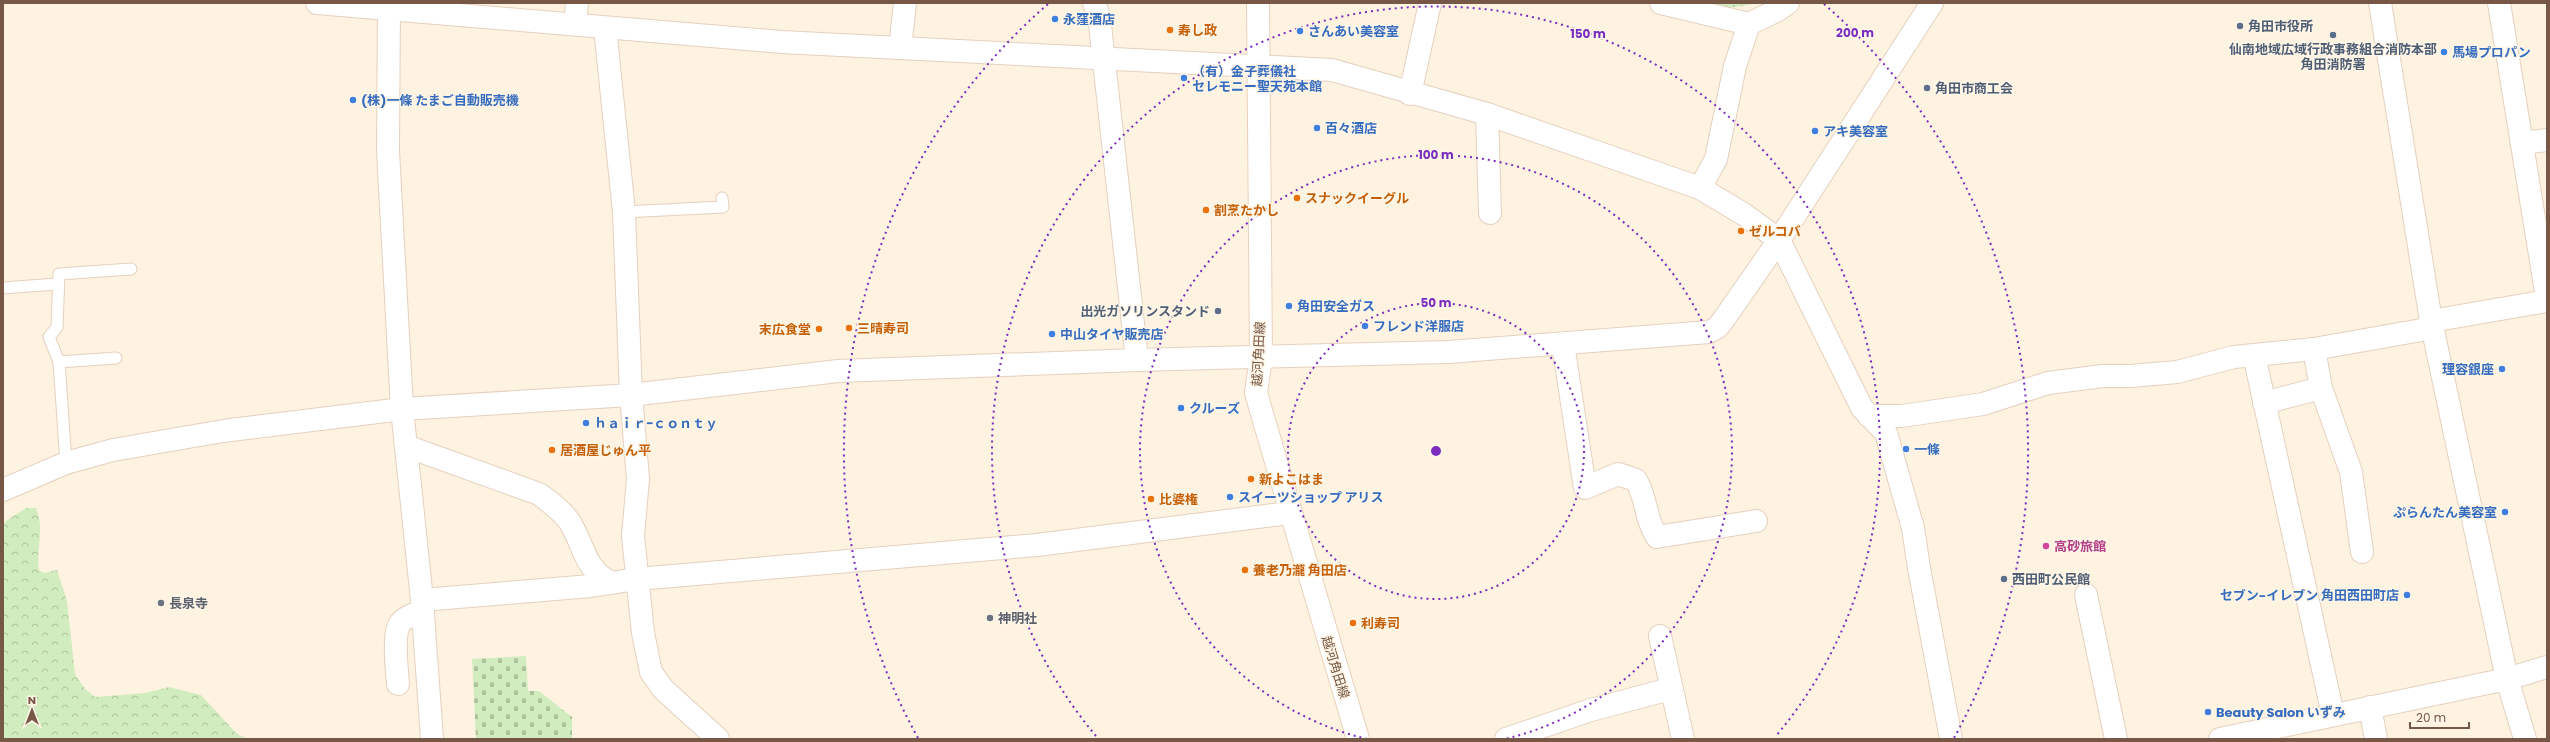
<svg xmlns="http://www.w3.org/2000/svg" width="2550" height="742" font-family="Poppins,'Noto Sans JP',sans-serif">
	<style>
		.forest { fill: url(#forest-crowns) }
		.cemetery { fill: url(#cemetery-stones) }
		.park { fill: url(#park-dots) }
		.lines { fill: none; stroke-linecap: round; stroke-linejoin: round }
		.service-casing { stroke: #e5d0be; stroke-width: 13 }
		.minor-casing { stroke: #e5d0be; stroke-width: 24 }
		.tertiary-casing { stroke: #e5d0be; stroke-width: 24 }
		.secondary-casing { stroke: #ead1bb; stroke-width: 24 }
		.service { stroke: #fff; stroke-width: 11 }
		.minor { stroke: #fff; stroke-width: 22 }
		.tertiary { stroke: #fff; stroke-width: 22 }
		.secondary { stroke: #fff; stroke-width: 22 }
		.ring { fill: none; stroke: #7b2cbf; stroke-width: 2; stroke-dasharray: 2 4 }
		.shop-dot { fill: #3f7fe0; stroke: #fff6e8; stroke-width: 1.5 }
		.service-dot { fill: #5c6f8a; stroke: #fff6e8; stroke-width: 1.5 }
		.food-dot { fill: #e8710a; stroke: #fff6e8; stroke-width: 1.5 }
		.hotel-dot { fill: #d1479c; stroke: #fff6e8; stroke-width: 1.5 }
		.worship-dot { fill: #6b7280; stroke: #fff6e8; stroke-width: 1.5 }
		.labels { text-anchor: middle; stroke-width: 3; stroke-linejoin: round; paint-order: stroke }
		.shop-label { font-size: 13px; font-weight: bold; fill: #366cbe; stroke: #fff6e8; text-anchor: start }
		.service-label { font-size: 13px; font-weight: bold; fill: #4e5e75; stroke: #fff6e8; text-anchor: start }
		.food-label { font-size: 13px; font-weight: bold; fill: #c56008; stroke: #fff6e8; text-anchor: start }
		.street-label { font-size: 13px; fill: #775745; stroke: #fff6e8 }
		.hotel-label { font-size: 13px; font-weight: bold; fill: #b23c85; stroke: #fff6e8; text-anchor: start }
		.worship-label { font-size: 13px; font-weight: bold; fill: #5b616d; stroke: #fff6e8; text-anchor: start }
		.centre { fill: #7b2cbf; stroke: #fff6e8; stroke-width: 2 }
		.ring-label { font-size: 12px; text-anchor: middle; font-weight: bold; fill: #7b2cbf; stroke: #fff6e8; stroke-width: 3; stroke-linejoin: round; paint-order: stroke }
	</style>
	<defs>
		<pattern id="forest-crowns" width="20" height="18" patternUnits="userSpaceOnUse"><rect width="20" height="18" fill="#d1ecbe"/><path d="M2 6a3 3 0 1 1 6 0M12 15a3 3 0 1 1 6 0" fill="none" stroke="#aec29c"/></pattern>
		<pattern id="cemetery-stones" width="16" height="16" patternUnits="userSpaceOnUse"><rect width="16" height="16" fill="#d1ecbe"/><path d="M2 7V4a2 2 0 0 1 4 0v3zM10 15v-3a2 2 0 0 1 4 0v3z" fill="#aec29c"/></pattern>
		<pattern id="park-dots" width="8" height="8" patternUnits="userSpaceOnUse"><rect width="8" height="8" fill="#d1ecbe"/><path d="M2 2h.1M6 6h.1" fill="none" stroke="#aec29c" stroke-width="1.8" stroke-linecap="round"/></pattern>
	</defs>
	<rect width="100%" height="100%" fill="#fef3e0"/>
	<path class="forest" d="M 26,508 L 36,508 C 45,529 36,548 39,570 L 44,573 L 57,570 L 67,601 L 75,674 L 85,689 L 95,697 L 145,693 L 169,687 L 201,695 L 237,734 L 248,739 L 5,739 L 3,735 L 3,525 L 6,521 Z"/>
	<path class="cemetery" d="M 526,656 L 528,691 L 539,691 L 572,717 L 572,739 L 476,739 L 472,659 Z"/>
	<path class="park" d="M 1699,3 L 1758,3 L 1724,9 Z"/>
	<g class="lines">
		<g class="service-casing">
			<g id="service">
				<path d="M 624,212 L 723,207 L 722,198"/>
				<path d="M 3,288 L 57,284"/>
				<path d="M 59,362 L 116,358"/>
				<path d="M 66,463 L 59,362 L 49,337 L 57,327 L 59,274 L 131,269"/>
			</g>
		</g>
		<g class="minor-casing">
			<g id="minor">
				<path d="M 317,3 L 782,42 L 1332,70 L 1487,114 L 1700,188 L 1716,159 L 1735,66 L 1749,24 L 1778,10 L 1788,3"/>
				<path d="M 1094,3 L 1099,16 L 1137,360"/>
				<path d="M 1661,3 L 1749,24"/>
				<path d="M 2499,3 L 2547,298"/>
				<path d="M 575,24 L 577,3"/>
				<path d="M 605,28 L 624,212 L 631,395 L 638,479 L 633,536 L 643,633 L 651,672 L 663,689 L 718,739"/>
				<path d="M 900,48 L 905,3"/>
				<path d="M 1410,94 L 1430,3"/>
				<path d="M 1487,114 L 1490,213"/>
				<path d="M 2522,143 L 2547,140"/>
				<path d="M 1700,188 L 1745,215 L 1779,240 L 1862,408 L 1886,433 L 1913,528 L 1919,568 L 1951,739"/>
				<path d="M 2431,321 L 2547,301"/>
				<path d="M 1563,344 L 1585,488 L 1618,474 L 1636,480 C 1647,498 1645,519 1657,537 L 1756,521"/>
				<path d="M 2254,355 L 2333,715"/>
				<path d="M 2321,388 L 2351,472 L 2362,552"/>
				<path d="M 2264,403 L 2321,388 L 2314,349"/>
				<path d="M 1869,416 L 1902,416 L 1983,404 L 2048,383 L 2103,376 L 2131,376 L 2177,372 L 2234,357 L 2314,349 L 2433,328"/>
				<path d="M 406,446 L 539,494 C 550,502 561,510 569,521 C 583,542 584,568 608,581"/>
				<path d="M 2086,595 L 2116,739"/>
				<path d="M 422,600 L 591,586 L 637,579 L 1037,545 L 1289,513"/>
				<path d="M 1660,636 L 1683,739"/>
				<path d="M 398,684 C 397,671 393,637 399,625 C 404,617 414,614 423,611"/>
				<path d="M 2370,707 L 2376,739"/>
				<path d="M 1506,739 L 1591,710 L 1670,689"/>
			</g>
		</g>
		<g class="tertiary-casing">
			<g id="tertiary">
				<path d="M 389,3 L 388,151 L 402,409 L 422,600 L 432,739"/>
				<path d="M 2380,3 L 2431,321 L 2507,679 L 2525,739"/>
				<path d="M 3,490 L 66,463 L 113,450 L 223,431 L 402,409 L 631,395 L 838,371 L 1137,360 L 1449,352 L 1709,332 L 1718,327 L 1724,319 L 1779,240 L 1932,3"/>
				<path d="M 2220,739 L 2507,679 L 2547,667"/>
			</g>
		</g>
		<g class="secondary-casing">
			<path id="secondary" d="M 1258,3 L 1261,358 L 1256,392 L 1262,414 L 1358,739"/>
		</g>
		<use href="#service" class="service"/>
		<use href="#minor" class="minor"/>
		<use href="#tertiary" class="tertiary"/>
		<use href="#secondary" class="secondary"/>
	</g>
	<g class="ring">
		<circle cx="1436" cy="451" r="148"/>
		<path d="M1367 739A296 296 0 1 1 1505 739"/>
		<path d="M1096 736A444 444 0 1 1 1776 736"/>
		<path d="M918 738A592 592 0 0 1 1048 4M1824 4A592 592 0 0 1 1954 738"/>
	</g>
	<g class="shop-dot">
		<circle cx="1055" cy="19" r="4"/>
		<circle cx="1300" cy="31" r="4"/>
		<circle cx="2444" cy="52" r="4"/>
		<circle cx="1184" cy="78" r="4"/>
		<circle cx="353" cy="100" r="4"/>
		<circle cx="1317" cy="128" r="4"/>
		<circle cx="1815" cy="131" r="4"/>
		<circle cx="1289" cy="306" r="4"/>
		<circle cx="1365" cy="326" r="4"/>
		<circle cx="1052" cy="334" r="4"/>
		<circle cx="2502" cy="369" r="4"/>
		<circle cx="1181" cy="408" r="4"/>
		<circle cx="586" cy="423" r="4"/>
		<circle cx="1906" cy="449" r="4"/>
		<circle cx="1230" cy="497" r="4"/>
		<circle cx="2505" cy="512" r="4"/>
		<circle cx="2407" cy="595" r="4"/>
		<circle cx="2208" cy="712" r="4"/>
	</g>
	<g class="service-dot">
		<circle cx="2240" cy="26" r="4"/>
		<circle cx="2333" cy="35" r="4"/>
		<circle cx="1927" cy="88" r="4"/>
		<circle cx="1218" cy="311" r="4"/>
		<circle cx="2004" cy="579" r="4"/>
	</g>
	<g class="food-dot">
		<circle cx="1170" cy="30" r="4"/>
		<circle cx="1297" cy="198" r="4"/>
		<circle cx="1206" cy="210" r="4"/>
		<circle cx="1741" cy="231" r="4"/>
		<circle cx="849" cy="328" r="4"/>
		<circle cx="819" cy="329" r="4"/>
		<circle cx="552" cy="450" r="4"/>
		<circle cx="1251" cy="479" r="4"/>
		<circle cx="1151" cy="499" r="4"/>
		<circle cx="1245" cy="570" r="4"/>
		<circle cx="1353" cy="623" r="4"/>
	</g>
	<circle class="hotel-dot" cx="2046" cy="546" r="4"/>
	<g class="worship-dot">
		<circle cx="161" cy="603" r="4"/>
		<circle cx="990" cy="618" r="4"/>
	</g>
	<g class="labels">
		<g class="shop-label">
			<text x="1063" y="24">永窪酒店</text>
			<text x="1308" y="36">さんあい美容室</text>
			<text x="2452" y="57">馬場プロパン</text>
			<text x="1192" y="76">（有）金子葬儀社<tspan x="1192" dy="15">セレモニー聖天苑本館</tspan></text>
			<text x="361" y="105">(株)一條 たまご自動販売機</text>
			<text x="1325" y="133">百々酒店</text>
			<text x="1823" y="136">アキ美容室</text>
			<text x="1297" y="311">角田安全ガス</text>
			<text x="1373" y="331">フレンド洋服店</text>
			<text x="1060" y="339">中山タイヤ販売店</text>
			<text x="2494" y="374" text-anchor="end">理容銀座</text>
			<text x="1189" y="413">クルーズ</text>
			<text x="594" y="428">ｈａｉｒ−ｃｏｎｔｙ</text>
			<text x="1914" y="454">一條</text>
			<text x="1238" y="502">スイーツショップ アリス</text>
			<text x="2497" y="517" text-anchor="end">ぷらんたん美容室</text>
			<text x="2399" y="600" text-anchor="end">セブン-イレブン 角田西田町店</text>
			<text x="2216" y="717">Beauty Salon いずみ</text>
		</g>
		<g class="service-label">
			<text x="2248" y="31">角田市役所</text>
			<text x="2333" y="54" text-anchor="middle">仙南地域広域行政事務組合消防本部<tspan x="2333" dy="15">角田消防署</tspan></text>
			<text x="1935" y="93">角田市商工会</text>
			<text x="1210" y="316" text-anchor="end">出光ガソリンスタンド</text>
			<text x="2012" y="584">西田町公民館</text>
		</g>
		<g class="food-label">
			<text x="1178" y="35">寿し政</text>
			<text x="1305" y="203">スナックイーグル</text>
			<text x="1214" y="215">割烹たかし</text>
			<text x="1749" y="236">ゼルコバ</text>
			<text x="857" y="333">三晴寿司</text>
			<text x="811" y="334" text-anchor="end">末広食堂</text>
			<text x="560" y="455">居酒屋じゅん平</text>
			<text x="1259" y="484">新よこはま</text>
			<text x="1159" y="504">比婆権</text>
			<text x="1253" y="575">養老乃瀧 角田店</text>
			<text x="1361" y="628">利寿司</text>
		</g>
		<g class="street-label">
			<text transform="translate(1258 354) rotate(-87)" y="5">越河角田線</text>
			<text transform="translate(1336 667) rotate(73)" y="5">越河角田線</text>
		</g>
		<g class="hotel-label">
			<text x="2054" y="551">高砂旅館</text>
		</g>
		<g class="worship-label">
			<text x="169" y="608">長泉寺</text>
			<text x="998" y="623">神明社</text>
		</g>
	</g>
	<circle cx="1436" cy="451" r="6" class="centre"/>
	<g class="ring-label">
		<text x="1855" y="37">200 m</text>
		<text x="1588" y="38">150 m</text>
		<text x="1436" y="159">100 m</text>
		<text x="1436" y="307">50 m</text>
	</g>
	<rect width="2550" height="742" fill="none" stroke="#775745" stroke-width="8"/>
	<g transform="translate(32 710)" stroke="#fff6e8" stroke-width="3" paint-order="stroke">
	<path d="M0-3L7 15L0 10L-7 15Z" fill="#775745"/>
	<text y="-6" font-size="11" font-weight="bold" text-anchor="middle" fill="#775745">N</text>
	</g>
	<path d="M2410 722v6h59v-6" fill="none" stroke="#775745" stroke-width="2"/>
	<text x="2416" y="722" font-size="12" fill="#775745" stroke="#fff6e8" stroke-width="3" paint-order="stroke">20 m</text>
</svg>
